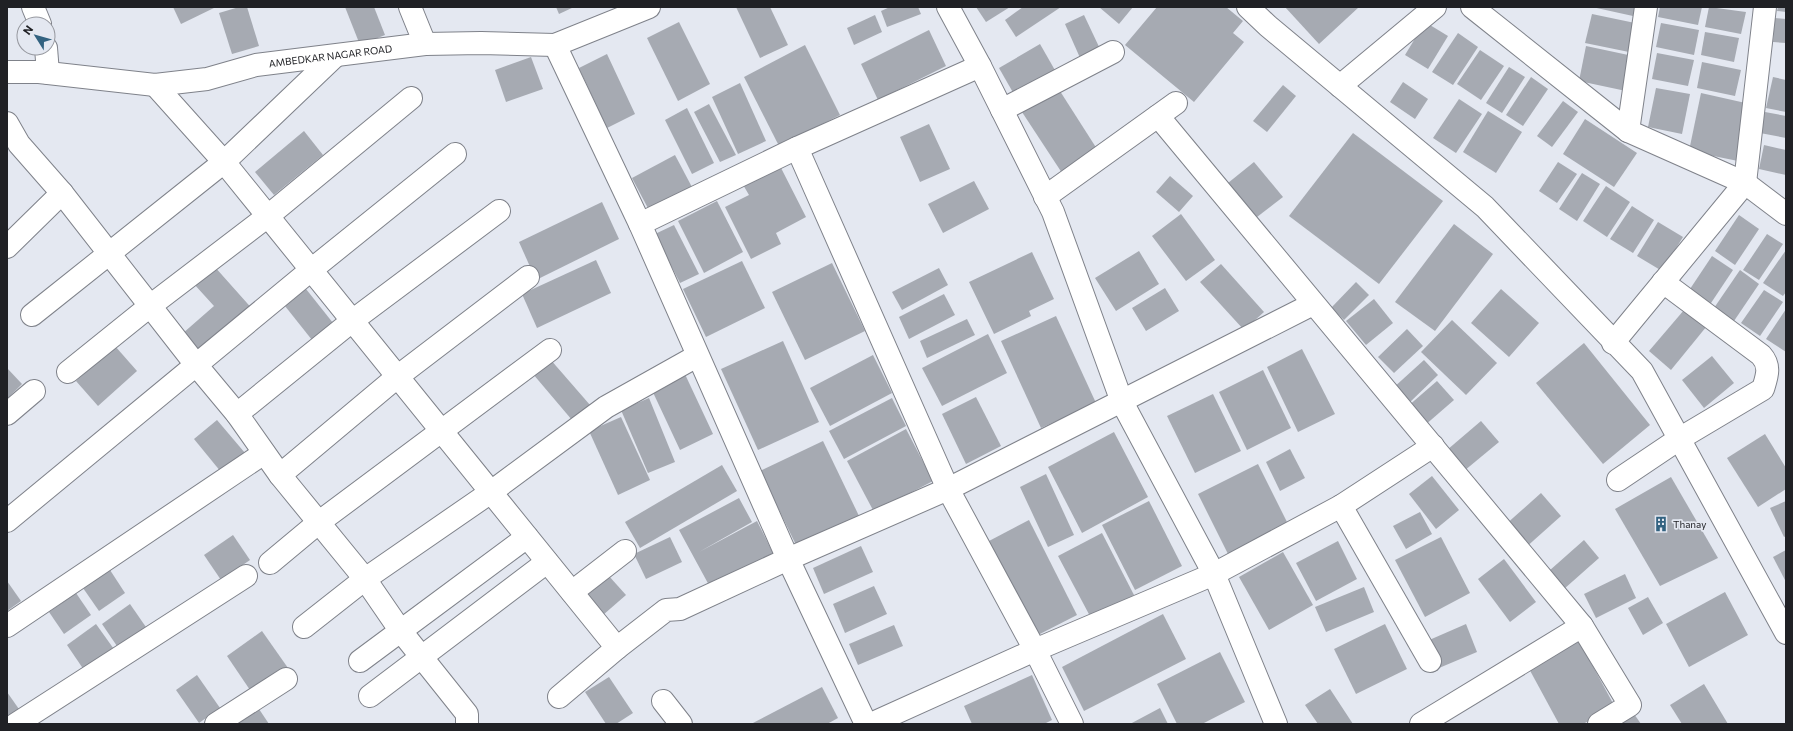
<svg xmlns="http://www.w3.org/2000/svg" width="1793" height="731" font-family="Commissioner,sans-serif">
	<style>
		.building { fill: #a6aab2 }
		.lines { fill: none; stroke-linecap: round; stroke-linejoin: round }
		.minor-casing { stroke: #7f828a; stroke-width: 24 }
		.minor { stroke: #fff; stroke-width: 22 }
		.labels { text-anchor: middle; stroke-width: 3.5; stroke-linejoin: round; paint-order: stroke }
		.street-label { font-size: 10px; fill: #202125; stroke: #e4e8f1 }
		.poi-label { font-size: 10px; fill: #202125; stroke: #e4e8f1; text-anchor: start }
	</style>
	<rect width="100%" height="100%" fill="#e4e8f1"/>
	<g class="building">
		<path d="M 173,7 L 216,7 L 181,24 Z"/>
		<path d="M 239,7 L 247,7 L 259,46 L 232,54 L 219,13 Z"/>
		<path d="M 345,7 L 374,7 L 385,35 L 360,45 Z"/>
		<path d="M 556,7 L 574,7 L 559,14 Z"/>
		<path d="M 736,7 L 770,7 L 788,45 L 760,58 Z"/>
		<path d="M 890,7 L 918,7 L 921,14 L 887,27 L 881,11 Z"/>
		<path d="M 976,7 L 1010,7 L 986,22 Z"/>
		<path d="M 1023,7 L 1061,7 L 1016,37 L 1005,20 Z"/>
		<path d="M 1099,7 L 1133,7 L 1119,24 Z"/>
		<path d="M 1157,7 L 1226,7 L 1243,21 L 1233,33 L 1244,42 L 1194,102 L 1125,45 Z"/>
		<path d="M 1285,7 L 1359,7 L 1319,44 Z"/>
		<path d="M 1592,7 L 1635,7 L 1633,16 Z"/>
		<path d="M 1660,7 L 1702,7 L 1698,25 L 1658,17 Z"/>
		<path d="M 1709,7 L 1746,12 L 1741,34 L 1705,27 Z"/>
		<path d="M 1778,7 L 1786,7 L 1786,12 L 1777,11 Z"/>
		<path d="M 1592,14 L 1635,23 L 1629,52 L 1585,43 Z"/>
		<path d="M 875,15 L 882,32 L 854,45 L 847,28 Z"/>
		<path d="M 1084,15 L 1101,51 L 1081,60 L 1065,24 Z"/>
		<path d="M 1775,18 L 1786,19 L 1786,43 L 1773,42 Z"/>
		<path d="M 679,22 L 710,84 L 678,101 L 647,38 Z"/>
		<path d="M 1425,22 L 1448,36 L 1428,69 L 1405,55 Z"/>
		<path d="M 1661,23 L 1699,30 L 1694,55 L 1656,47 Z"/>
		<path d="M 929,30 L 946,66 L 878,100 L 861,64 Z"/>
		<path d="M 1705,32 L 1739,38 L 1734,62 L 1701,55 Z"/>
		<path d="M 1458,33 L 1478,47 L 1453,85 L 1432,72 Z"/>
		<path d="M 1040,44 L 1056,72 L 1015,96 L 999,68 Z"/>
		<path d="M 805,45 L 840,115 L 779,146 L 744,77 Z"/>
		<path d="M 1586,46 L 1633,56 L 1626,91 L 1579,81 Z"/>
		<path d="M 1480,50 L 1504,66 L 1481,100 L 1457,84 Z"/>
		<path d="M 1657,53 L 1694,60 L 1688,86 L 1652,79 Z"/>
		<path d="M 607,54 L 635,114 L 607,128 L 579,68 Z"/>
		<path d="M 531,57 L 543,89 L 506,102 L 495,70 Z"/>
		<path d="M 1702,62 L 1741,70 L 1735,96 L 1697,88 Z"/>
		<path d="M 1509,67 L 1525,77 L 1502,113 L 1486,103 Z"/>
		<path d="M 1531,77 L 1548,89 L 1523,126 L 1506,115 Z"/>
		<path d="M 1773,77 L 1786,80 L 1786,112 L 1766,108 Z"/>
		<path d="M 1403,82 L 1428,99 L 1415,119 L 1390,102 Z"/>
		<path d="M 740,83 L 766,141 L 738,154 L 712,97 Z"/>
		<path d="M 1283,85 L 1296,96 L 1267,132 L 1253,121 Z"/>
		<path d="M 1058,88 L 1097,149 L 1062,173 L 1022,112 Z"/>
		<path d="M 1656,88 L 1690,94 L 1682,134 L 1648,127 Z"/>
		<path d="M 1701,93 L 1750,104 L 1738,161 L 1689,151 Z"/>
		<path d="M 1459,99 L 1482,114 L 1456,153 L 1433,138 Z"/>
		<path d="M 1563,101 L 1578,112 L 1552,147 L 1537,136 Z"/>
		<path d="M 709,104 L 736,155 L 720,162 L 694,112 Z"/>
		<path d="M 687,108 L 714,163 L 692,174 L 665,120 Z"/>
		<path d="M 1488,111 L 1522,132 L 1496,173 L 1463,152 Z"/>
		<path d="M 1765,112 L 1786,116 L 1786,138 L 1760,133 Z"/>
		<path d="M 1585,119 L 1637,153 L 1614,187 L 1563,154 Z"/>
		<path d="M 929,124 L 950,169 L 920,182 L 900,137 Z"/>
		<path d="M 304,131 L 323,155 L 274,195 L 255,172 Z"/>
		<path d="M 1353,133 L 1443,201 L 1379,284 L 1289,216 Z"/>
		<path d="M 1764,145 L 1786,150 L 1786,175 L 1759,169 Z"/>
		<path d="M 675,155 L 693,189 L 650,212 L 632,178 Z"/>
		<path d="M 1254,162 L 1283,197 L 1257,217 L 1228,183 Z"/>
		<path d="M 1558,162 L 1577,174 L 1557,203 L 1539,191 Z"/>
		<path d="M 779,164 L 806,217 L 776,233 L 781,244 L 751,259 L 725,207 L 749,195 L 742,183 Z"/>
		<path d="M 1582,173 L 1600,184 L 1577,221 L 1559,209 Z"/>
		<path d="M 1170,176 L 1193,196 L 1179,212 L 1156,192 Z"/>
		<path d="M 974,181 L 989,209 L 943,233 L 928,204 Z"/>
		<path d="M 1606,186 L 1630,202 L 1607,237 L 1583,221 Z"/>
		<path d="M 717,201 L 743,252 L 704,273 L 678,221 Z"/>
		<path d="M 602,202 L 619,239 L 536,280 L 519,242 Z"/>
		<path d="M 1632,206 L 1654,220 L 1633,253 L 1610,239 Z"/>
		<path d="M 1181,214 L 1215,260 L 1186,281 L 1152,236 Z"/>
		<path d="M 1739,215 L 1759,229 L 1735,265 L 1715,251 Z"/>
		<path d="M 1658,222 L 1683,237 L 1662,271 L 1637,256 Z"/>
		<path d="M 1454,224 L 1493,254 L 1435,331 L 1395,302 Z"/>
		<path d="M 674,225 L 699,274 L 680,283 L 655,234 Z"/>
		<path d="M 1767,234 L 1783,244 L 1759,280 L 1743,270 Z"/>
		<path d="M 1786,250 L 1786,292 L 1783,296 L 1763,283 Z"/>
		<path d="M 1139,251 L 1159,284 L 1116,311 L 1095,278 Z"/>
		<path d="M 1032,252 L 1054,299 L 1029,311 L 1031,316 L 994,334 L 969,282 Z"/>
		<path d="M 1712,256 L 1733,270 L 1709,306 L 1688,292 Z"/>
		<path d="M 596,260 L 611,293 L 537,328 L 522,294 Z"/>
		<path d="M 742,261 L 765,308 L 706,337 L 683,289 Z"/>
		<path d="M 832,263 L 865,331 L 805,360 L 772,292 Z"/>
		<path d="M 1221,264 L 1264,312 L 1244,330 L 1200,282 Z"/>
		<path d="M 214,266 L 255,312 L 203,358 L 182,334 L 214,306 L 194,284 Z"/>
		<path d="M 939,268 L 948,285 L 902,310 L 892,292 Z"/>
		<path d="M 1740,270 L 1759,284 L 1734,321 L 1714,308 Z"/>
		<path d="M 1356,282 L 1369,295 L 1344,320 L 1331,308 Z"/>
		<path d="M 1165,288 L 1179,311 L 1146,331 L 1132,308 Z"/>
		<path d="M 306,289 L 337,328 L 316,345 L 285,306 Z"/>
		<path d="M 1501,289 L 1539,323 L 1509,357 L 1471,323 Z"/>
		<path d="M 1764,290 L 1783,302 L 1760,336 L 1741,323 Z"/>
		<path d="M 944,294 L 955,315 L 909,339 L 899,317 Z"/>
		<path d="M 1374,299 L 1393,323 L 1366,345 L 1346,321 Z"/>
		<path d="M 1690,303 L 1711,321 L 1671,370 L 1649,351 Z"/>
		<path d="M 1786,309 L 1786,352 L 1766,339 Z"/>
		<path d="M 1056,316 L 1096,403 L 1041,428 L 1001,341 Z"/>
		<path d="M 967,319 L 975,335 L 927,358 L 920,341 Z"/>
		<path d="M 1452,320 L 1497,363 L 1466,395 L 1421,352 Z"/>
		<path d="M 1407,329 L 1423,346 L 1394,373 L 1378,357 Z"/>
		<path d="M 988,334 L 1007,373 L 942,406 L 922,368 Z"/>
		<path d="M 783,341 L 819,422 L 758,450 L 721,369 Z"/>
		<path d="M 1584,343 L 1650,425 L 1603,464 L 1536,383 Z"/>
		<path d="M 115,346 L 137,371 L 98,406 L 76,381 Z"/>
		<path d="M 1302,349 L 1335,414 L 1298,432 L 1267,367 Z"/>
		<path d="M 873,355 L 892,393 L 830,426 L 810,388 Z"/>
		<path d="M 1712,356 L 1734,383 L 1704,408 L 1682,380 Z"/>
		<path d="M 550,359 L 590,405 L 572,420 L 533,374 Z"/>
		<path d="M 1424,360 L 1438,375 L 1407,405 L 1392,389 Z"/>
		<path d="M 7,368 L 22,384 L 7,399 Z"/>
		<path d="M 683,370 L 713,434 L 680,450 L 650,386 Z"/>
		<path d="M 1263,370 L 1291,428 L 1247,450 L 1219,392 Z"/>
		<path d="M 1437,381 L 1454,400 L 1424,426 L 1407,407 Z"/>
		<path d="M 1213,394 L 1241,451 L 1195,473 L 1167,416 Z"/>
		<path d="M 976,397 L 1001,446 L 966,464 L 942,414 Z"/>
		<path d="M 649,398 L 675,462 L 648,473 L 621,410 Z"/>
		<path d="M 892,398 L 906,426 L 844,459 L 829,431 Z"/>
		<path d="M 621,417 L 650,480 L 618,495 L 589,431 Z"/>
		<path d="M 217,420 L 245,453 L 221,472 L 194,439 Z"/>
		<path d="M 1481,421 L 1499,442 L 1464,471 L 1447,450 Z"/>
		<path d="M 906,429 L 933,481 L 874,512 L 847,461 Z"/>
		<path d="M 1114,432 L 1148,497 L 1082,533 L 1048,467 Z"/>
		<path d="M 1765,434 L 1786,468 L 1786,489 L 1758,507 L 1727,458 Z"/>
		<path d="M 823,441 L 860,518 L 798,549 L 760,471 Z"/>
		<path d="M 1290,449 L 1305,478 L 1280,491 L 1266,462 Z"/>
		<path d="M 1258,464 L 1289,526 L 1229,556 L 1198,494 Z"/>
		<path d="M 722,465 L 737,491 L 640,548 L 625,522 Z"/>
		<path d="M 1046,474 L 1074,535 L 1048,547 L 1020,487 Z"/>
		<path d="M 1432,476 L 1459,510 L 1436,529 L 1409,494 Z"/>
		<path d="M 1671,477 L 1718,558 L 1660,586 L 1615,509 Z"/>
		<path d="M 1541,493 L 1561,516 L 1524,549 L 1504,526 Z"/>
		<path d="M 739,498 L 752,522 L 699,552 L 757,521 L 773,553 L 710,587 L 679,530 Z"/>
		<path d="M 1149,501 L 1182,566 L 1135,590 L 1102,525 Z"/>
		<path d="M 1786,501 L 1786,536 L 1784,537 L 1770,508 Z"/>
		<path d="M 1420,512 L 1432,534 L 1406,549 L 1393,526 Z"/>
		<path d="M 1029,520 L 1077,615 L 1036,636 L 989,541 Z"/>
		<path d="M 1102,533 L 1134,595 L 1091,618 L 1058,556 Z"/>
		<path d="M 233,535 L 250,560 L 221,580 L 204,555 Z"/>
		<path d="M 670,537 L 682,562 L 646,579 L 634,554 Z"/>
		<path d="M 1441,537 L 1470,593 L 1425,617 L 1395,560 Z"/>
		<path d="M 1584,540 L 1599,558 L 1564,589 L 1549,571 Z"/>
		<path d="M 1338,541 L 1357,579 L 1316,601 L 1296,563 Z"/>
		<path d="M 861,546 L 873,572 L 824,594 L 813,568 Z"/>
		<path d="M 1786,550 L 1786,582 L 1773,557 Z"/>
		<path d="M 1283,552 L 1313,605 L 1269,630 L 1239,577 Z"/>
		<path d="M 1504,559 L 1536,602 L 1510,622 L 1478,579 Z"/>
		<path d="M 110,570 L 125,593 L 99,611 L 83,588 Z"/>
		<path d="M 1625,574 L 1636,598 L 1596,618 L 1584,594 Z"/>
		<path d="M 608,575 L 626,595 L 603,615 L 586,595 Z"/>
		<path d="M 7,581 L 21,601 L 7,611 Z"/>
		<path d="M 874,586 L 887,614 L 845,633 L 833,604 Z"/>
		<path d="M 1364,587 L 1374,612 L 1326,632 L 1315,607 Z"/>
		<path d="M 1725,592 L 1748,635 L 1689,667 L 1666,624 Z"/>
		<path d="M 76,593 L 91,615 L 64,634 L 49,612 Z"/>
		<path d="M 1648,597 L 1663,623 L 1643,635 L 1628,608 Z"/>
		<path d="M 130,604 L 148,630 L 119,649 L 102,624 Z"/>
		<path d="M 1163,614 L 1186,659 L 1084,711 L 1062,667 Z"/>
		<path d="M 96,624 L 116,652 L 86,673 L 67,645 Z"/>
		<path d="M 1385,624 L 1407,669 L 1356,694 L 1334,649 Z"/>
		<path d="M 1466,624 L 1477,652 L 1439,668 L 1427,641 Z"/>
		<path d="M 894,625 L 903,646 L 858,665 L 849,644 Z"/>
		<path d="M 262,631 L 288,668 L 252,693 L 227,656 Z"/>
		<path d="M 1577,637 L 1615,707 L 1583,724 L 1559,724 L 1527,665 Z"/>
		<path d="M 1220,652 L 1245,702 L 1202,724 L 1177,724 L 1157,684 Z"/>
		<path d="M 197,675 L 220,708 L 199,723 L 176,690 Z"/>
		<path d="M 1032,675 L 1052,720 L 1044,724 L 972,724 L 964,706 Z"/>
		<path d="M 609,677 L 633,713 L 616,724 L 606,724 L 585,692 Z"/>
		<path d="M 1704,684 L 1728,724 L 1682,724 L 1670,705 Z"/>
		<path d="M 822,687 L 838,718 L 827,724 L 751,724 Z"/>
		<path d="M 1330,689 L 1353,724 L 1318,724 L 1305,705 Z"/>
		<path d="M 7,692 L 21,712 L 7,721 Z"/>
		<path d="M 1160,708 L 1168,724 L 1130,724 Z"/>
		<path d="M 259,709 L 269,724 L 239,724 L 238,722 Z"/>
		<path d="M 1632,711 L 1641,724 L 1612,724 Z"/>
	</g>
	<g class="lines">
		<g class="minor-casing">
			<g id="minor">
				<path d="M 33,7 L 40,24"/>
				<path d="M 410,7 L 425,44"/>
				<path d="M 948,7 L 980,66 L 1053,212 L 1122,402 L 1214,574 L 1276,724"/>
				<path d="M 1248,7 L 1268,26 L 1485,207 L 1642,371 L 1786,633"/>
				<path d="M 1472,7 L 1628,131 L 1745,183 L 1786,214"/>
				<path d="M 555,45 L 640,224 L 788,559 L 866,724"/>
				<path d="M 46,48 L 48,73"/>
				<path id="s1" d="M 7,72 L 39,72 L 155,85 L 207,79 L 256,65 L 425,44 L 481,43 L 555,45 L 649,7"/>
				<path d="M 155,85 L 224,162 L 617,648 L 666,610 L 680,609 L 788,559 L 948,489 L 1313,304"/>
				<path d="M 1340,86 L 1435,7"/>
				<path d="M 1002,110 L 1113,52"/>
				<path d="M 1158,116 L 1582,626"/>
				<path d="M 7,123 L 19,144 L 62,193 L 197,366 L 237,414 L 280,475 L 365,579 L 400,630 L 467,714 L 467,724"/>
				<path d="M 1628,131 L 1646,7"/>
				<path d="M 797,148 L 948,489 L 1035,650 L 1072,724"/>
				<path d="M 1045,197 L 1176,103"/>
				<path d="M 640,224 L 797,148 L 980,66"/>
				<path d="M 7,247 L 62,193"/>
				<path d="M 32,315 L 224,162 L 334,57"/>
				<path d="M 1613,343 L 1745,183 L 1765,7"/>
				<path d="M 68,372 L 150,306 L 268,216 L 411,98"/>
				<path d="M 7,414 L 34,391"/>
				<path d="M 237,414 L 352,321 L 499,211"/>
				<path d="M 280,475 L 397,377 L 528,277"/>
				<path d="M 1618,480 L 1679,439 L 1763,389 C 1767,376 1771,366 1761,355 L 1663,282"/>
				<path d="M 1341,506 L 1430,661"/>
				<path d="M 7,521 L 311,270 L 455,154"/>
				<path d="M 270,563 L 318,523 L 550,350"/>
				<path d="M 572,592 L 625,551"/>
				<path d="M 7,626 L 264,453"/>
				<path d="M 304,627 L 365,579 L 491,492 L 606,407 L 697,356"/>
				<path d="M 360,661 L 527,537"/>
				<path d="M 370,696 L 547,562"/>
				<path d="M 559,697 L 617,648"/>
				<path d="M 663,701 L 681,724"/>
				<path d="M 16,724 L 246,576"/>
				<path d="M 216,724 L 286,679"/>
				<path d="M 871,724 L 1035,650 L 1214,574 L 1341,506 L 1433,446"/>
				<path d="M 1421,724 L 1582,626 L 1630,705 L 1599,724"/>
			</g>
		</g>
		<use href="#minor" class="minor"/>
	</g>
	<defs>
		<g id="building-bare" transform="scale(1.2)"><path d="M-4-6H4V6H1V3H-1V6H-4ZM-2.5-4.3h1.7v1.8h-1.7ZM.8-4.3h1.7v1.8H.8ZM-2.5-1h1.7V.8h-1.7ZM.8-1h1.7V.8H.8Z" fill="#326280" stroke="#e4e8f1" stroke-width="2.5" paint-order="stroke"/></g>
	</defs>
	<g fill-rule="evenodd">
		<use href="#building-bare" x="1661" y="524"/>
	</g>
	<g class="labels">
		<g class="street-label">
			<text dy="4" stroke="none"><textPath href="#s1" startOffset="327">AMBEDKAR NAGAR ROAD</textPath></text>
		</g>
		<g class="poi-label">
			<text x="1673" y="528">Thanay</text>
		</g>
	</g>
	<rect width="1793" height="731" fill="none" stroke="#202125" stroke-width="16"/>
	<g transform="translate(36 36) rotate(307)"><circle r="19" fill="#e4e8f1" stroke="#96989f"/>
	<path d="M0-3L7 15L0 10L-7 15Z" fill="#326280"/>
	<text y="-6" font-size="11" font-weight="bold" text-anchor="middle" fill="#202125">N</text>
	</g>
</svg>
